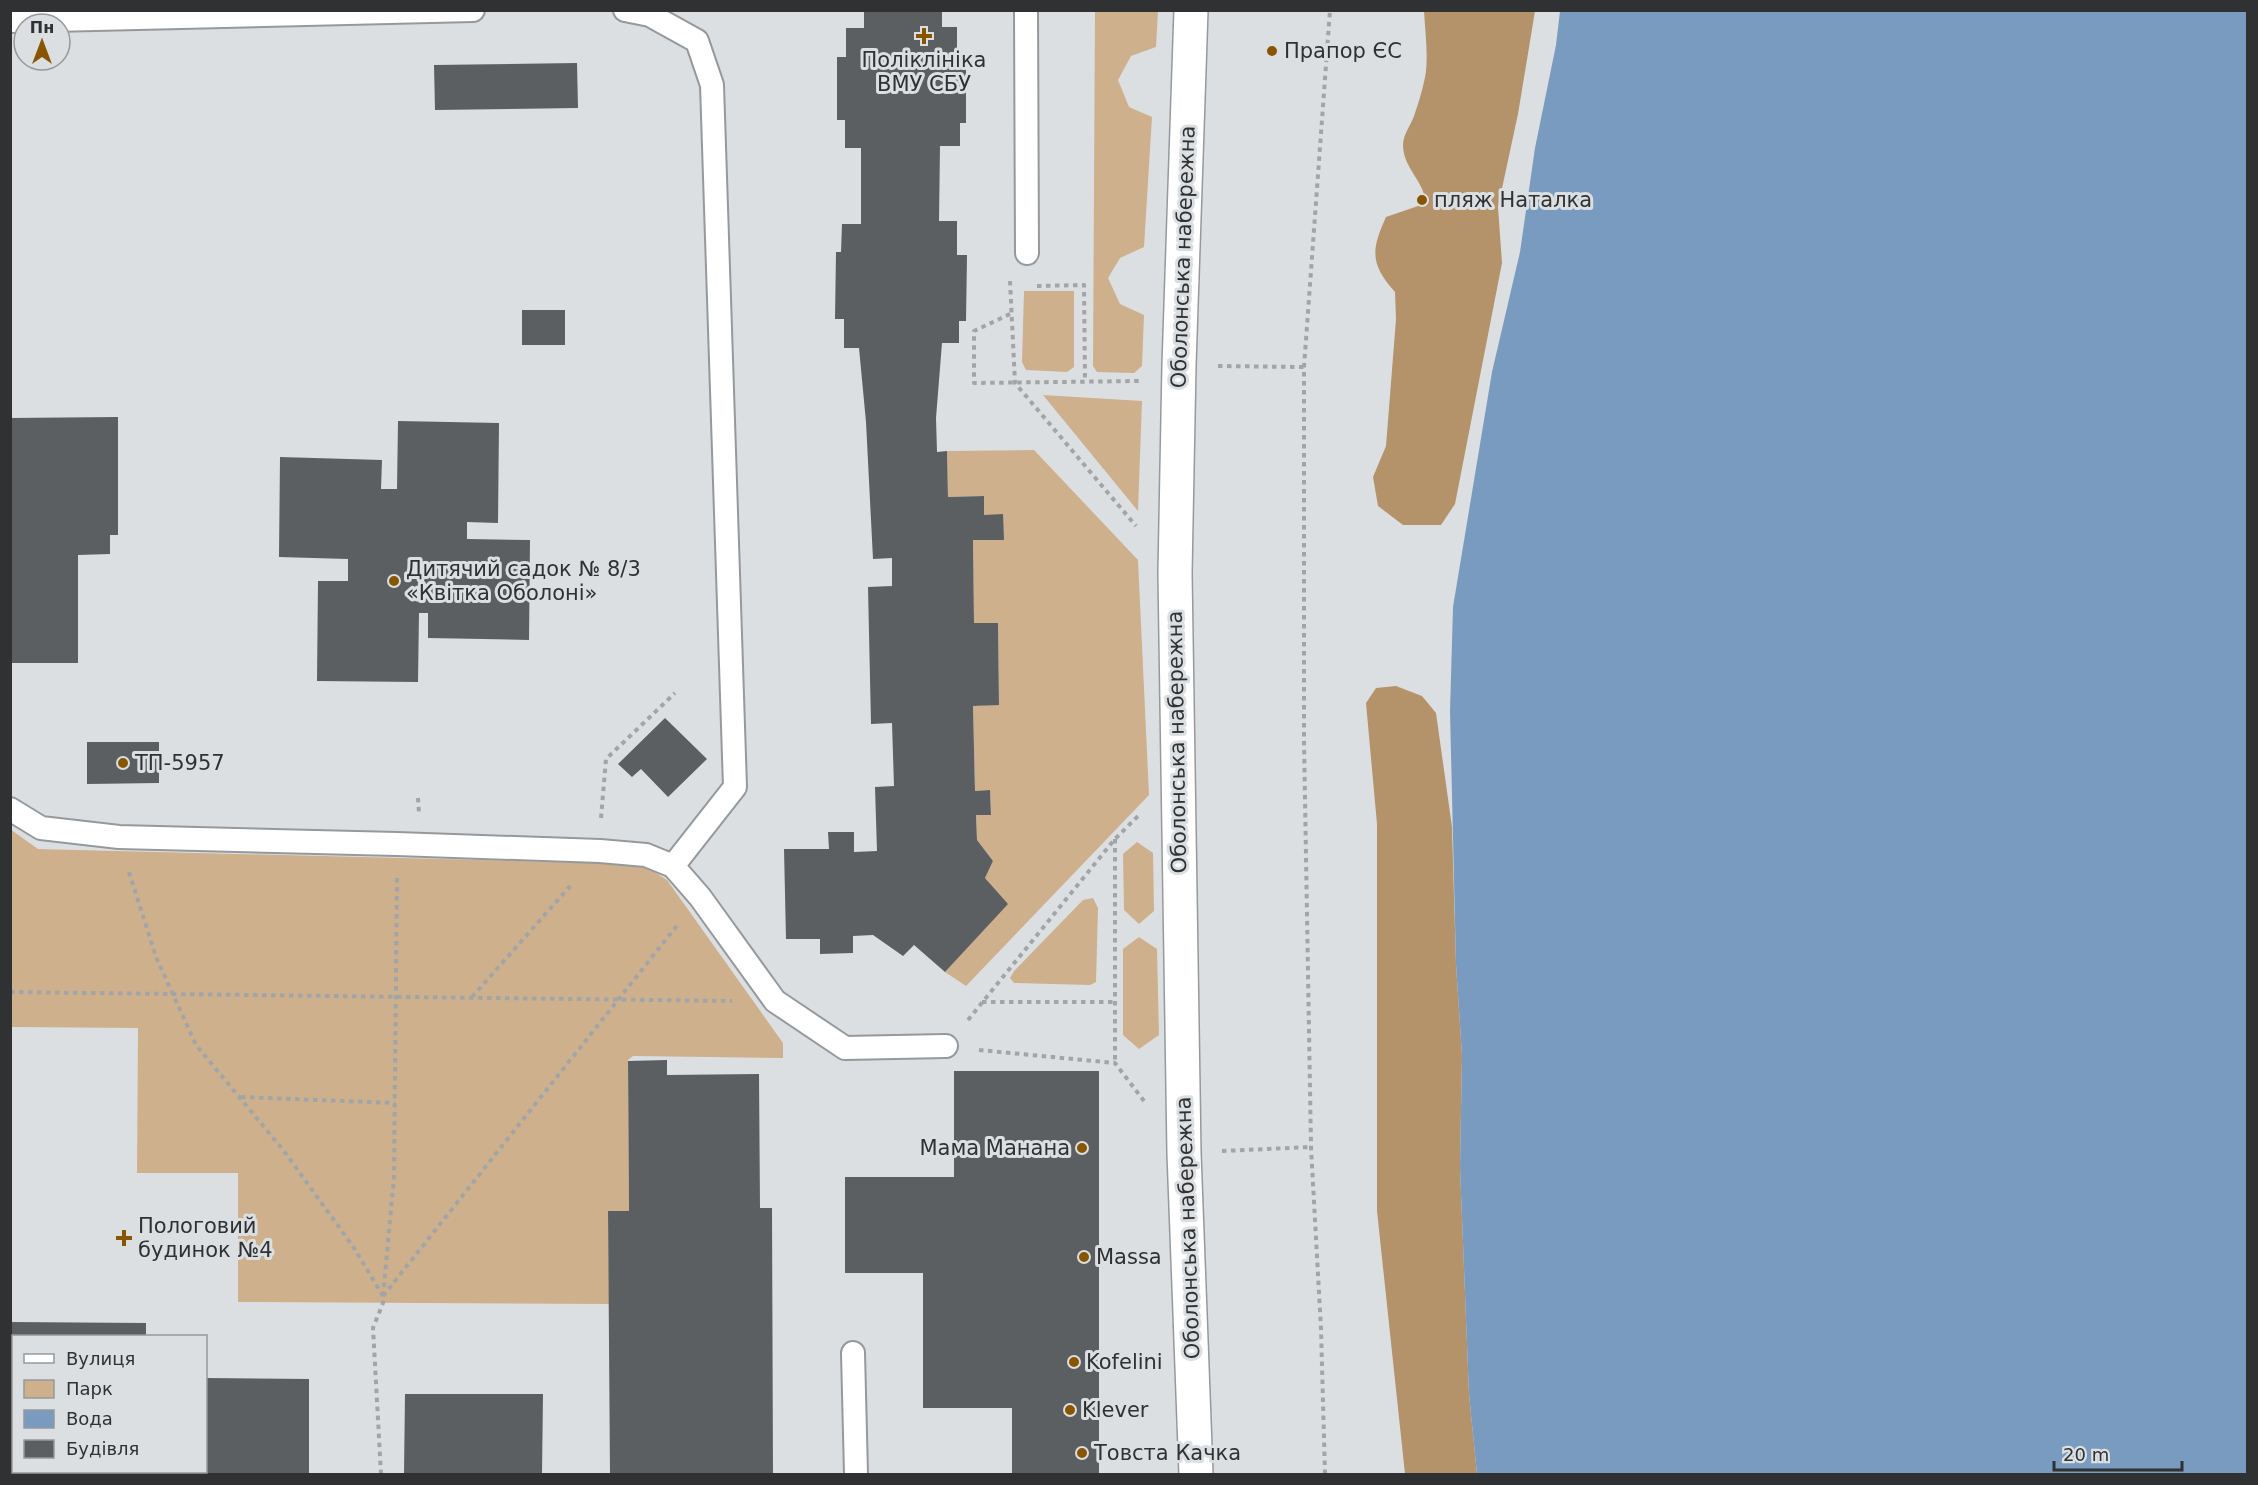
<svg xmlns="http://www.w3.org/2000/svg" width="2258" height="1485" font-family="'DejaVu Sans',sans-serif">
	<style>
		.green { fill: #ceb08d }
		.forest { fill: #b4936b }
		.water { fill: #789bbf }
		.building { fill: #5c5f62 }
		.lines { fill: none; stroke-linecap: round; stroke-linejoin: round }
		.lane-casing { stroke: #96999c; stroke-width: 26 }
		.street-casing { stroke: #96999c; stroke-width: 36 }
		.path { stroke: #a2a5a7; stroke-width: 4; stroke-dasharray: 4.5 4.5; stroke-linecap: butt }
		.lane { stroke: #fff; stroke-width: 22 }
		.street { stroke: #fff; stroke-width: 33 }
		.poi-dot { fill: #885600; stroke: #dbdfe2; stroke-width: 2 }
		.labels { text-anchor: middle; stroke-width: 6; stroke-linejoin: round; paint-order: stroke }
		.poi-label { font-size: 21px; fill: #303132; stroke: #dbdfe2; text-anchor: start }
		.street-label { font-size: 21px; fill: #303132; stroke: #dbdfe2 }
	</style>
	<rect width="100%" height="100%" fill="#dbdfe2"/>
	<g class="green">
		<path d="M 1095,11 L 1158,11 L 1156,47 L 1131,56 L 1118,80 L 1129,107 L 1152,117 L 1144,247 L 1120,258 L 1108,278 L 1120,304 L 1144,315 L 1142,366 L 1134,373 L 1097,372 L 1093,366 Z"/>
		<path d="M 1024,291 L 1074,291 L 1074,367 L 1067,372 L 1026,370 L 1022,362 Z"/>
		<path d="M 1043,395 L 1142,401 L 1138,511 Z"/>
		<path d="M 1034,450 L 1138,560 L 1149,795 L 966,986 L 945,972 L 1007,904 L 985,878 L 993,861 L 977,840 L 976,815 L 991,814 L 990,790 L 975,791 L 973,706 L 999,704 L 998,623 L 974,623 L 973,540 L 1003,540 L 1003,515 L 984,515 L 984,496 L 948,497 L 947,451 Z"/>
		<path d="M 10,829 L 38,849 L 642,864 L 667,880 L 783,1043 L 783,1058 L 633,1056 L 628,1060 L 629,1211 L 608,1211 L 609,1304 L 238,1302 L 238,1173 L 137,1173 L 138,1028 L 11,1027 Z"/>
		<path d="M 1137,842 L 1153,853 L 1154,911 L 1139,924 L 1124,910 L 1123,854 Z"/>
		<path d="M 1093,898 L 1098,908 L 1096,982 L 1090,985 L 1014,983 L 1010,978 L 1014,971 L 1083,900 Z"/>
		<path d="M 1139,937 L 1157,949 L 1159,1035 L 1139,1049 L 1123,1035 L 1123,949 Z"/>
	</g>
	<g class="forest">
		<path d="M 1424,11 L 1535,11 L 1518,114 L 1498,207 L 1502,263 L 1455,504 L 1441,525 L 1403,525 L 1378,506 L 1373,477 L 1386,446 L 1396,319 L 1395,292 C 1370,264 1371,250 1386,217 L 1418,206 L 1425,197 C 1420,178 1404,167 1403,146 C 1403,134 1410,127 1414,116 C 1419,102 1424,85 1426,71 C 1428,52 1425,30 1424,11 Z"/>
		<path d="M 1396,686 L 1422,696 L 1436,713 L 1452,827 L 1456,964 L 1462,1055 L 1460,1167 L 1469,1394 L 1477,1474 L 1405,1474 L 1377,1211 L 1377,824 L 1366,703 L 1376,688 Z"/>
	</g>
	<path class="water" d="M 1560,11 L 2247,11 L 2247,1474 L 1477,1474 L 1469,1394 L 1460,1167 L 1462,1055 L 1456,964 L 1450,711 L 1453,607 L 1492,372 L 1520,252 L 1535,148 L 1556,45 Z"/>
	<g class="building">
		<path d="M 864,10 L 942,10 L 942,27 L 957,27 L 957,58 L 966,58 L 966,123 L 960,123 L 960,146 L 940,146 L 939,221 L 957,221 L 957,255 L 967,255 L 966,321 L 959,321 L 959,343 L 942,343 L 936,418 L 937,452 L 947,451 L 948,497 L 984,496 L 984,515 L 1003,514 L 1004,540 L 973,540 L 974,623 L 998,623 L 999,705 L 973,706 L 975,791 L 990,790 L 991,815 L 976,815 L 977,840 L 993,861 L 985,878 L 1008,904 L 945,972 L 914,945 L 903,956 L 873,935 L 853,936 L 853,953 L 820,954 L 820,939 L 786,939 L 784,849 L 829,849 L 828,832 L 854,832 L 854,852 L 877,851 L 875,787 L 894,786 L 892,723 L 871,724 L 868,587 L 892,586 L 892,558 L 873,559 L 866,422 L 859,348 L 844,348 L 844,319 L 835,319 L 836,252 L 841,252 L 842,224 L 861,224 L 861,148 L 845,148 L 845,120 L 837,120 L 837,57 L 846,57 L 846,28 L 864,28 Z"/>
		<path d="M 577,63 L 578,108 L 435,110 L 434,65 Z"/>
		<rect x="522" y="310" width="43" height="35"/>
		<path d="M 118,417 L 118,535 L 110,535 L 110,554 L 78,555 L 78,663 L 10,663 L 10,418 Z"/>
		<path d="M 398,421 L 499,423 L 498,523 L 467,522 L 467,539 L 530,540 L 529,640 L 428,638 L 428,613 L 419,613 L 418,682 L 317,681 L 318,581 L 348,581 L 348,559 L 279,557 L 280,457 L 382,460 L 381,489 L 397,489 Z"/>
		<path d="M 665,718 L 707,759 L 668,797 L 641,769 L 632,777 L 618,764 Z"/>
		<path d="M 87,742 L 159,742 L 159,783 L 87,784 Z"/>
		<path d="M 667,1060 L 667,1075 L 759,1074 L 760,1208 L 772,1208 L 773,1474 L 610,1474 L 608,1211 L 629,1211 L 628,1061 Z"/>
		<path d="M 954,1071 L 1099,1071 L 1099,1474 L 1012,1474 L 1012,1408 L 923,1408 L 923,1273 L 845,1273 L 845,1177 L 954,1177 Z"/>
		<path d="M 10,1322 L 146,1323 L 146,1336 L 14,1336 L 14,1410 L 10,1410 Z"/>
		<path d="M 206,1378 L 309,1379 L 309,1474 L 112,1474 L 112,1472 L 206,1472 Z"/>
		<path d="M 405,1394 L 543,1394 L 542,1474 L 404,1474 Z"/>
	</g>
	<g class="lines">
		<g class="lane-casing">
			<g id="lane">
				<path d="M 625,10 L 650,15 L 697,41 L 712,85 L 735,787 L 673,866"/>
				<path d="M 1026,10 L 1027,253"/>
				<path d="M 10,21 L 473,10"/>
				<path d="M 10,809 L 41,828 L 119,837 L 397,844 L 600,851 L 646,855 L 673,866 L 700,897 L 775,1001 L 845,1048 L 946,1046"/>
				<path d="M 853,1353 L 856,1474"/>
			</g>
		</g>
		<g class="street-casing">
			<path id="street" d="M 1191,10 L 1179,365 L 1175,573 L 1184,1153 L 1196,1474"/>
		</g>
		<g class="path">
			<path d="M 1010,281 L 1015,383 L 1136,526"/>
			<path d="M 1037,286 L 1084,285 L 1085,382"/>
			<path d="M 1010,314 L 974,331 L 974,383 L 1140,381"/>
			<path d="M 1218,366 L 1304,367"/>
			<path d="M 418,798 L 419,813"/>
			<path d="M 601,818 L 606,759 L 675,693"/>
			<path d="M 1115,839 L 1115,1063"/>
			<path d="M 129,872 L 156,957 L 196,1045 L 284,1151 L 354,1248 L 383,1296 L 383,1303 L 373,1328 L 381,1474"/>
			<path d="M 10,992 L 732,1001"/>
			<path d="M 472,997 L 572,884"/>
			<path d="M 982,1002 L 1115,1002"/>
			<path d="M 968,1020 L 1115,839 L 1140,814"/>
			<path d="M 979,1050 L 1115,1063 L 1144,1101"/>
			<path d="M 241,1097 L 395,1103"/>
			<path d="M 1222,1151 L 1311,1147"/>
			<path d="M 383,1296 L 679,923"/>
			<path d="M 383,1296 L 394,1177 L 397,878"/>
			<path d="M 1325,1474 L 1321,1329 L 1311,1147 L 1304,740 L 1304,367 L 1330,10"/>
		</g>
		<use href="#lane" class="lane"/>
		<use href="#street" class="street"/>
	</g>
	<g class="poi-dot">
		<path d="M921 27h6v6h6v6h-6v6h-6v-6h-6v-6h6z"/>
		<circle cx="1272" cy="51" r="6"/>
		<circle cx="1422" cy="200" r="6"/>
		<circle cx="394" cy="581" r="6"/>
		<circle cx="123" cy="763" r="6"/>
		<circle cx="1082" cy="1148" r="6"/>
		<path d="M121 1229h6v6h6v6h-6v6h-6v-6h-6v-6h6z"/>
		<circle cx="1084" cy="1257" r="6"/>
		<circle cx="1074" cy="1362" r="6"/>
		<circle cx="1070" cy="1410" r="6"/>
		<circle cx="1082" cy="1453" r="6"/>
	</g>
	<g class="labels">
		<g class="poi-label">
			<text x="1284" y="58">Прапор ЄС</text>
			<text x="924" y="67" text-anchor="middle">Поліклініка<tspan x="924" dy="24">ВМУ СБУ</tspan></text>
			<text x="1434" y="207">пляж Наталка</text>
			<text x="406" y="576">Дитячий садок № 8/3<tspan x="406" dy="24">«Квітка Оболоні»</tspan></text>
			<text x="135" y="770">ТП-5957</text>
			<text x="1070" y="1155" text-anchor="end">Мама Манана</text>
			<text x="138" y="1233">Пологовий<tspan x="138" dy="24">будинок №4</tspan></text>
			<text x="1096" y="1264">Massa</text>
			<text x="1086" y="1369">Kofelini</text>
			<text x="1082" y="1417">Klever</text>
			<text x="1094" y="1460">Товста Качка</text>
		</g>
		<g class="street-label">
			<text transform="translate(1183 257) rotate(-88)" y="7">Оболонська набережна</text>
			<text transform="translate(1177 742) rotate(-91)" y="7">Оболонська набережна</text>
			<text transform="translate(1188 1228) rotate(-92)" y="7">Оболонська набережна</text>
		</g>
	</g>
	<rect width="2258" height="1485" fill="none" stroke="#303132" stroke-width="24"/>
	<rect x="12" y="1335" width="195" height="138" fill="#dbdfe2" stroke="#97999c" stroke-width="1.5"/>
	<rect x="24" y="1354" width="30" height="9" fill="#ffffff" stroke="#97999c" stroke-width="1.5"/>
	<text x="66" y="1365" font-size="18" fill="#303132">Вулиця</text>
	<rect x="24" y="1380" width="30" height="18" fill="#ceb08d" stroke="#97999c" stroke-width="1.5"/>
	<text x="66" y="1395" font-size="18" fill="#303132">Парк</text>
	<rect x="24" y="1410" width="30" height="18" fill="#789bbf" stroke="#97999c" stroke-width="1.5"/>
	<text x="66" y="1425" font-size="18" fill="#303132">Вода</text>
	<rect x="24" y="1440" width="30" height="18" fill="#5c5f62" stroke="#97999c" stroke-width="1.5"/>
	<text x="66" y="1455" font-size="18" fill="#303132">Будівля</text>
	<g transform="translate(42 42)"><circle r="28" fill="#dbdfe2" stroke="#97999c" stroke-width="1.5"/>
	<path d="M0-4.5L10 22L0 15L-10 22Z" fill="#885600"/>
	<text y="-9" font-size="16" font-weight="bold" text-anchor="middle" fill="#303132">Пн</text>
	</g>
	<path d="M2054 1461v9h128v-9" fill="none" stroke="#303132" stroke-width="3"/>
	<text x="2063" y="1461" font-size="18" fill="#303132" stroke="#dbdfe2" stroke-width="4.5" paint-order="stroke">20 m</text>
</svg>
